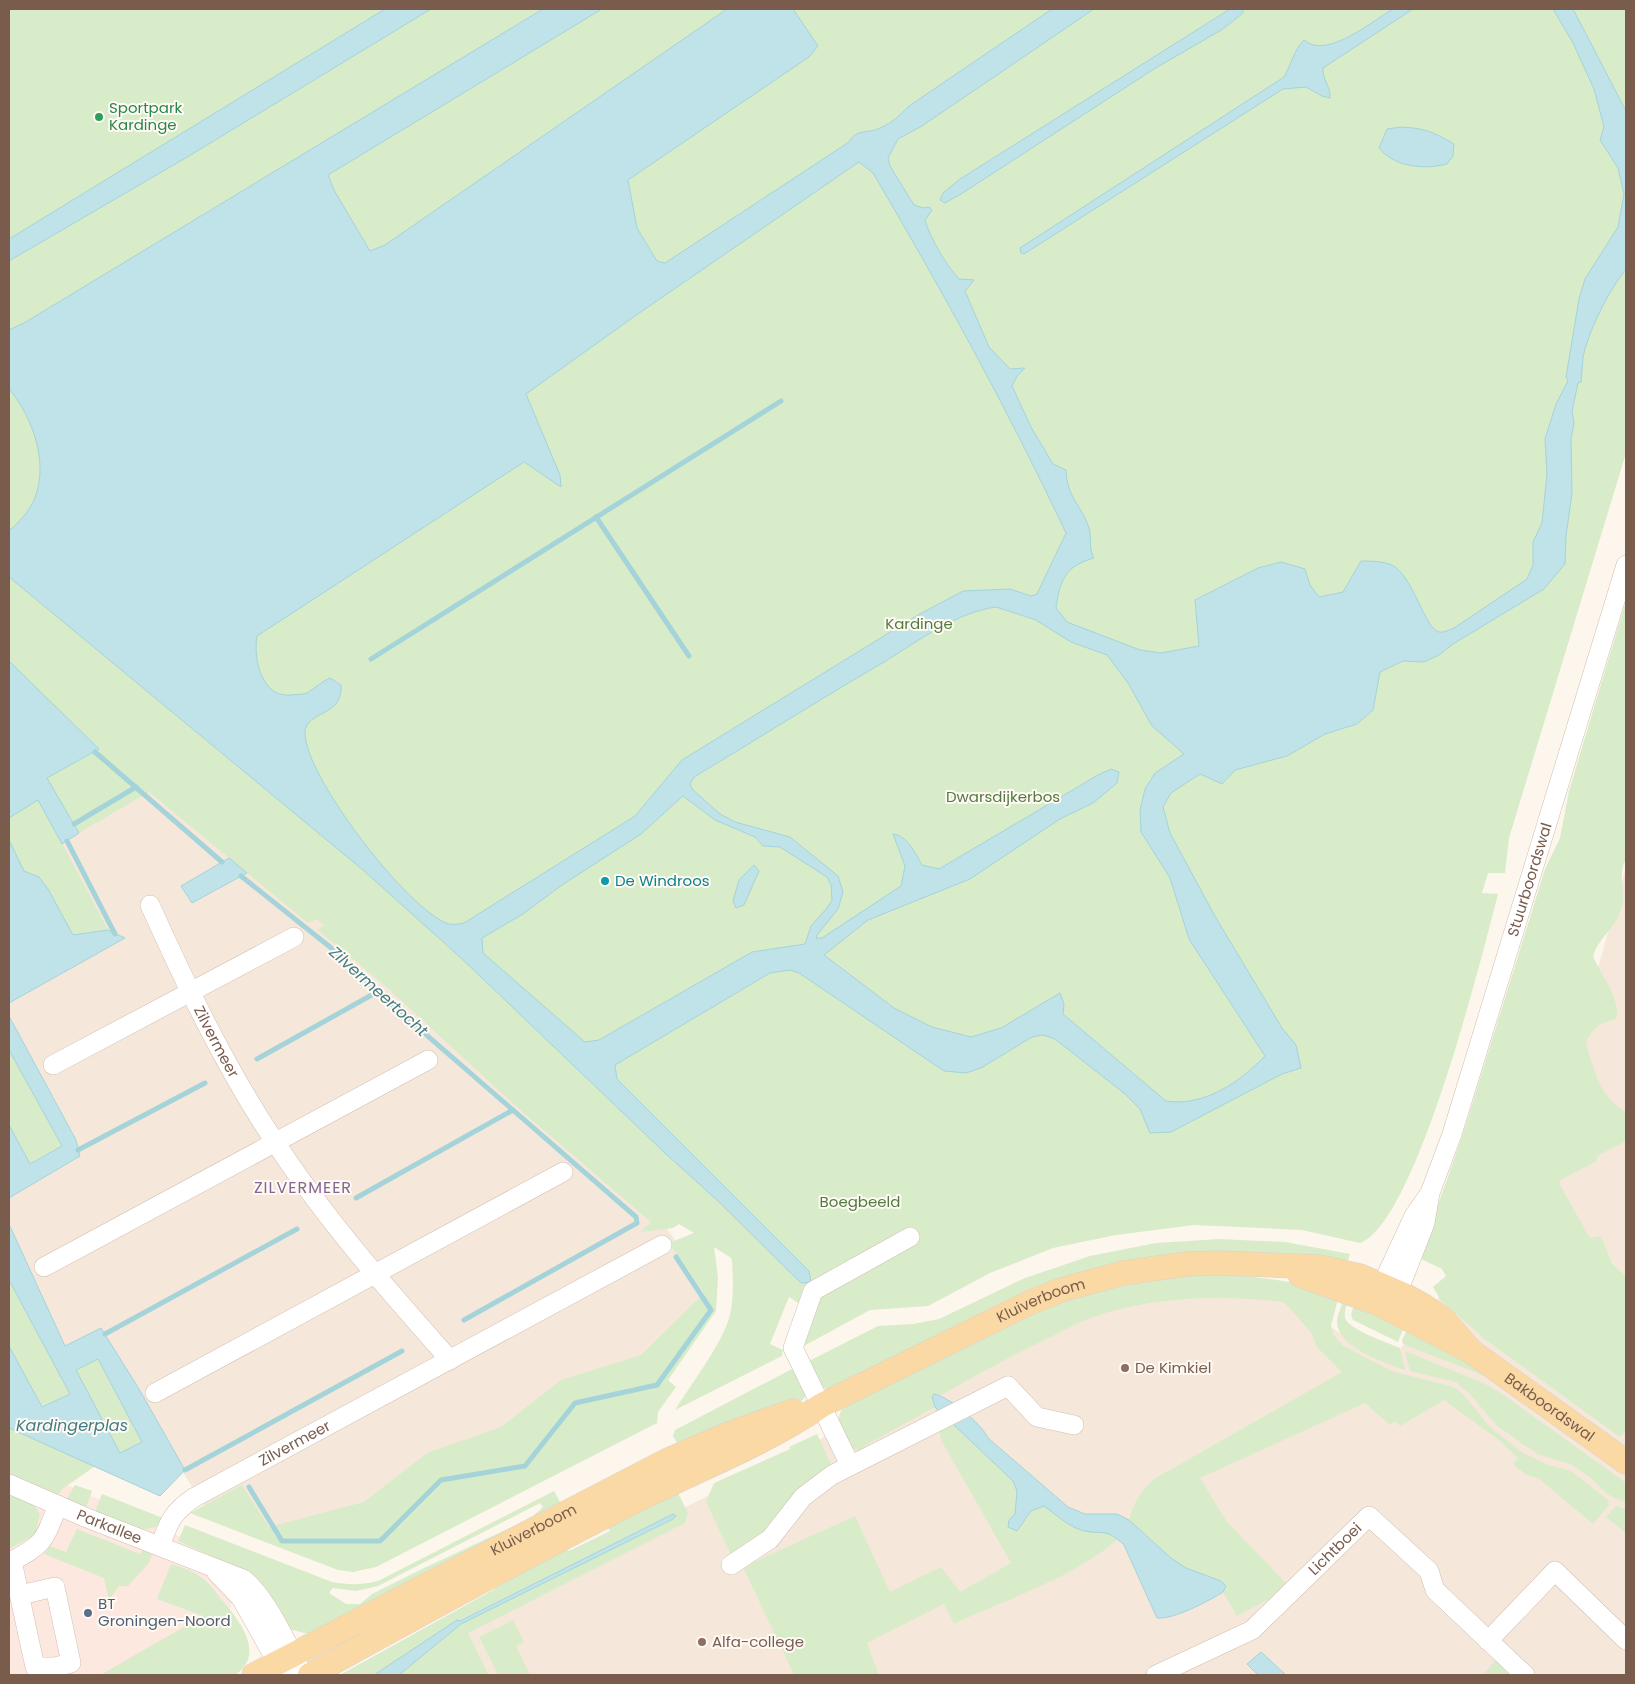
<svg xmlns="http://www.w3.org/2000/svg" width="1635" height="1684" font-family="Poppins,sans-serif">
	<style>
		.residential { fill: #f5e8da }
		.commercial { fill: #fde8e0 }
		.green { fill: #d8ecc9; fill-rule: evenodd }
		.water { fill: #bfe3e8; stroke: #a5d3da; fill-rule: evenodd }
		.lines { fill: none; stroke-linecap: round; stroke-linejoin: round }
		.stream { stroke: #a5d3da; stroke-width: 5 }
		.minor-casing { stroke: #d1beb0; stroke-width: 20 }
		.major-casing { stroke: #dad1cd; stroke-width: 25 }
		.minor { stroke: #fff; stroke-width: 19 }
		.major { stroke: #fbd9a5; stroke-width: 24 }
		.leisure-dot { fill: #2e9e5b; stroke: #fffaf3; stroke-width: 2 }
		.culture-dot { fill: #0f9aa8; stroke: #fffaf3; stroke-width: 2 }
		.education-dot { fill: #8d6e63; stroke: #fffaf3; stroke-width: 2 }
		.service-dot { fill: #5c6f8a; stroke: #fffaf3; stroke-width: 2 }
		.labels { text-anchor: middle; stroke-width: 4; stroke-linejoin: round; paint-order: stroke }
		.leisure-label { font-size: 15px; fill: #27864d; stroke: #fffaf3; text-anchor: start }
		.park-label { font-size: 15px; fill: #537a41; stroke: #fffaf3 }
		.street-label { font-size: 15px; fill: #7a5c4d; stroke: #fffaf3 }
		.culture-label { font-size: 15px; fill: #0d838f; stroke: #fffaf3; text-anchor: start }
		.education-label { font-size: 15px; fill: #785e54; stroke: #fffaf3; text-anchor: start }
		.service-label { font-size: 15px; fill: #4e5e75; stroke: #fffaf3; text-anchor: start }
		.water-label { font-size: 16px; font-style: italic; fill: #437c86; stroke: #fffaf3 }
		.neighbourhood-label { font-size: 16px; letter-spacing: 1px; fill: #846695; stroke: #fffaf3 }
	</style>
	<rect width="100%" height="100%" fill="#fdf6ec"/>
	<g class="residential">
		<path d="M 151,784 L 346,942 L 662,1222 L 711,1290 L 646,1365 L 366,1521 L 263,1533 L 206,1509 L 98,1338 L 64,1357 L 9,1249 L 9,1186 L 72,1150 L 9,1032 L 9,982 L 53,839 Z"/>
		<path d="M 1626,868 L 1626,1675 L 361,1675 L 386,1658 L 878,1410 L 1216,1254 L 1389,1364 L 1546,1153 Z"/>
	</g>
	<path class="commercial" d="M 9,1458 L 241,1565 L 219,1653 L 188,1675 L 9,1675 Z"/>
	<g class="green">
		<path d="M 9,9 L 1626,9 L 1626,453 L 1509,838 L 1505,873 L 1488,873 L 1482,893 L 1498,894 C 1482,956 1416,1223 1360,1243 L 1302,1230 L 1194,1225 L 1116,1235 L 1053,1248 L 990,1273 L 928,1306 L 870,1310 L 800,1348 L 809,1310 L 789,1297 L 770,1344 L 783,1350 L 782,1356 L 675,1410 C 690,1386 724,1341 730,1315 C 734,1297 733,1280 732,1261 L 731,1258 L 714,1247 L 718,1277 L 716,1311 L 668,1380 L 676,1387 L 658,1412 L 657,1423 L 376,1567 L 353,1572 L 338,1570 L 190,1513 L 242,1485 L 269,1527 L 364,1502 L 427,1453 L 501,1427 L 561,1380 L 641,1355 L 704,1293 L 669,1243 L 694,1233 L 679,1224 L 673,1228 L 640,1232 L 651,1222 L 518,1108 L 383,984 L 318,930 L 324,925 L 316,919 L 308,923 L 149,792 L 79,833 L 70,817 L 53,826 L 108,930 L 90,933 L 9,977 Z"/>
		<path d="M 1626,601 L 1626,860 C 1617,872 1626,891 1622,906 C 1618,926 1599,937 1593,956 C 1600,974 1622,1000 1616,1019 C 1601,1022 1592,1028 1586,1043 C 1593,1067 1601,1101 1626,1111 L 1626,1141 L 1597,1156 L 1597,1161 L 1560,1180 L 1560,1185 L 1590,1238 L 1601,1236 L 1612,1264 L 1626,1276 L 1626,1435 L 1624,1433 L 1620,1437 L 1486,1340 L 1441,1301 L 1433,1287 L 1446,1276 L 1442,1269 L 1419,1258 L 1462,1137 L 1545,869 L 1560,838 L 1569,791 Z"/>
		<path d="M 9,1050 L 62,1146 L 30,1164 L 28,1161 L 9,1173 Z"/>
		<path d="M 1219,1239 L 1285,1242 L 1350,1254 L 1346,1267 L 1188,1254 L 829,1390 L 819,1386 L 809,1361 L 878,1326 L 913,1324 L 939,1319 L 1025,1278 L 1090,1256 L 1156,1243 Z"/>
		<path d="M 1197,1274 C 1248,1275 1290,1279 1339,1295 L 1331,1326 L 1333,1334 L 1342,1345 L 1391,1371 L 1454,1387 L 1462,1393 L 1491,1428 L 1523,1453 L 1548,1465 L 1571,1471 L 1608,1500 L 1609,1505 L 1593,1524 L 1538,1478 L 1526,1475 L 1513,1464 L 1518,1458 L 1499,1440 L 1444,1400 L 1400,1426 L 1395,1421 L 1390,1425 L 1365,1403 L 1200,1478 L 1227,1522 L 1286,1583 L 1269,1599 L 1237,1616 L 1223,1592 L 1226,1586 C 1216,1576 1199,1575 1187,1569 C 1165,1558 1146,1537 1129,1520 C 1133,1503 1141,1491 1154,1479 L 1342,1372 L 1317,1347 L 1311,1332 L 1284,1302 C 1224,1295 1164,1296 1105,1313 C 1088,1318 1070,1327 1053,1336 C 1015,1354 978,1374 941,1395 L 934,1394 L 936,1407 L 1013,1481 L 1017,1491 L 1015,1514 L 1026,1520 L 1031,1511 L 1045,1506 L 1081,1530 L 1105,1532 L 1118,1539 C 1077,1576 1005,1600 954,1624 L 944,1604 L 867,1643 L 879,1675 L 794,1675 L 743,1567 L 855,1516 L 890,1592 L 941,1567 L 960,1592 L 1011,1563 L 941,1440 L 935,1407 L 864,1446 L 866,1451 L 860,1451 L 852,1448 C 845,1435 831,1419 845,1406 C 919,1371 994,1326 1071,1298 C 1111,1283 1154,1280 1197,1274 Z"/>
		<path d="M 9,1280 L 68,1388 L 100,1416 L 76,1370 L 98,1359 L 143,1442 L 120,1453 L 118,1450 L 61,1490 L 58,1496 L 54,1494 L 35,1507 L 40,1514 L 35,1535 L 9,1549 Z"/>
		<path d="M 1345,1297 L 1349,1298 C 1347,1304 1344,1311 1345,1318 C 1348,1329 1388,1343 1400,1348 L 1405,1370 C 1385,1363 1338,1347 1337,1323 C 1337,1314 1342,1305 1345,1297 Z"/>
		<path d="M 1355,1301 L 1406,1322 L 1398,1342 L 1353,1320 L 1351,1315 Z"/>
		<path d="M 1410,1324 L 1490,1378 L 1403,1344 L 1402,1340 Z"/>
		<path d="M 1405,1351 L 1483,1383 L 1501,1393 L 1626,1483 L 1626,1503 L 1607,1494 L 1591,1478 L 1572,1465 L 1538,1454 L 1524,1445 L 1495,1424 L 1470,1394 L 1456,1382 L 1410,1371 Z"/>
		<path d="M 792,1369 L 806,1394 L 803,1400 L 681,1449 L 673,1436 L 675,1430 Z"/>
		<path d="M 817,1434 L 833,1468 L 778,1520 L 732,1557 L 706,1502 L 714,1483 L 790,1449 L 789,1447 Z"/>
		<path d="M 75,1485 L 92,1491 L 86,1508 L 66,1500 Z"/>
		<path d="M 674,1485 L 688,1513 L 685,1523 L 468,1633 L 489,1675 L 399,1675 L 461,1624 L 673,1519 L 675,1517 L 673,1514 L 459,1621 L 457,1620 L 374,1675 L 340,1675 L 493,1590 L 526,1562 L 567,1548 L 569,1551 L 610,1531 L 608,1527 Z"/>
		<path d="M 554,1491 L 560,1502 L 535,1522 L 312,1635 L 289,1629 L 234,1566 L 178,1541 L 185,1525 L 332,1582 C 349,1585 362,1585 378,1581 ZM 540,1503 L 543,1507 L 531,1518 L 422,1569 L 372,1594 L 360,1604 L 346,1604 L 329,1593 L 333,1588 L 356,1591 L 378,1586 Z"/>
		<path d="M 102,1494 L 163,1518 L 156,1527 L 141,1530 L 95,1512 Z"/>
		<path d="M 1616,1506 L 1626,1509 L 1626,1533 L 1606,1517 Z"/>
		<path d="M 77,1529 L 140,1554 L 143,1550 L 152,1555 L 148,1564 L 128,1586 L 119,1586 L 109,1600 L 104,1578 L 44,1554 L 50,1546 L 66,1552 Z"/>
		<path d="M 171,1564 C 182,1567 193,1571 202,1578 C 209,1583 215,1591 220,1598 C 238,1618 267,1654 235,1675 L 100,1675 L 203,1616 L 157,1599 Z"/>
		<path d="M 513,1620 L 524,1642 L 516,1646 L 530,1675 L 498,1675 L 479,1637 Z"/>
		<path d="M 1497,1658 L 1516,1675 L 1483,1675 Z"/>
	</g>
	<g class="water">
		<path d="M 385,9 L 431,9 L 189,156 L 9,261 L 9,239 Z"/>
		<path d="M 543,9 L 602,9 L 328,175 L 334,190 L 370,251 L 385,245 L 727,9 L 793,9 L 818,46 L 809,57 L 628,180 L 637,228 L 657,261 L 665,263 L 849,142 C 857,128 868,134 880,128 C 892,123 900,115 909,106 L 1052,9 L 1094,9 L 922,126 L 898,139 L 888,158 L 890,166 L 914,205 L 923,208 L 929,207 L 932,210 L 925,220 C 931,240 945,263 959,279 L 974,280 L 965,291 L 989,347 L 1010,369 L 1025,368 L 1017,376 L 1012,386 L 1031,427 L 1053,464 L 1066,470 C 1067,498 1081,504 1089,528 C 1092,538 1088,547 1094,558 C 1065,566 1060,580 1056,608 L 1067,622 L 1140,650 L 1161,653 L 1199,646 L 1195,600 L 1258,568 L 1281,562 L 1305,569 L 1310,585 L 1319,597 L 1343,592 L 1361,561 C 1371,561 1382,561 1392,565 C 1414,577 1424,628 1439,632 C 1443,633 1449,630 1454,628 L 1527,579 L 1533,565 L 1533,542 L 1542,523 L 1547,474 L 1545,439 L 1556,404 L 1568,381 L 1566,377 L 1579,299 L 1585,279 L 1618,227 L 1624,194 L 1618,168 L 1600,140 L 1604,127 L 1594,89 L 1573,43 L 1553,9 L 1573,9 L 1626,111 L 1626,270 C 1610,287 1587,334 1583,358 C 1582,366 1582,374 1581,382 L 1578,383 L 1572,411 L 1574,423 L 1571,439 L 1572,493 L 1566,536 L 1565,564 L 1544,589 L 1453,644 L 1439,655 L 1424,662 L 1403,661 L 1380,672 L 1373,710 L 1357,724 L 1325,734 L 1287,756 L 1235,770 L 1222,784 L 1200,774 L 1171,793 L 1163,807 L 1170,833 L 1216,918 L 1282,1028 L 1296,1045 L 1301,1068 L 1282,1074 L 1171,1132 L 1150,1133 L 1140,1109 L 1125,1094 L 1055,1039 L 1043,1035 L 1032,1037 L 981,1068 L 966,1073 L 944,1071 L 799,973 L 790,970 L 770,973 L 615,1065 L 617,1079 L 809,1271 L 811,1282 L 801,1283 L 718,1201 L 666,1154 L 461,958 L 363,870 L 9,577 L 9,530 C 15,527 18,522 23,517 C 55,481 37,422 9,389 L 9,330 L 24,323 ZM 859,162 L 873,173 C 942,290 1008,410 1066,533 L 1037,594 L 1031,596 L 1010,589 L 963,591 L 918,615 L 682,760 L 635,816 L 464,923 C 459,924 453,925 449,924 C 409,912 303,774 305,732 C 306,710 343,718 341,685 L 330,678 C 321,682 315,688 307,693 C 303,695 296,694 291,695 C 262,698 253,660 257,636 L 524,462 L 561,487 L 560,475 L 526,394 L 635,316 ZM 996,607 L 1036,620 L 1071,642 L 1107,655 L 1128,683 L 1152,726 L 1184,754 L 1155,773 L 1145,789 L 1140,810 L 1141,832 L 1170,878 L 1189,939 L 1265,1056 C 1240,1082 1204,1107 1166,1101 L 1063,1014 L 1064,1004 L 1060,993 L 1001,1028 L 971,1037 L 932,1027 L 894,1008 L 824,955 L 868,920 L 970,879 L 1060,819 L 1093,803 L 1117,783 L 1119,772 L 1111,769 L 1098,775 L 939,869 L 922,865 C 915,853 908,836 893,834 L 905,866 L 901,886 L 822,938 L 816,938 L 817,935 L 838,909 L 843,892 L 838,876 L 790,837 L 735,822 L 720,814 L 692,789 L 690,784 L 694,777 C 758,739 820,699 884,662 C 920,640 955,613 996,607 ZM 683,796 L 715,820 L 755,837 L 763,846 L 780,847 L 827,877 L 831,885 L 832,900 L 827,908 L 811,926 L 805,944 L 752,952 L 599,1040 L 585,1042 L 483,953 L 482,938 L 523,914 L 562,885 L 641,834 Z"/>
		<path d="M 1230,9 L 1243,9 L 1243,13 L 1223,29 L 1154,69 L 961,194 L 945,203 L 940,200 L 943,193 L 960,179 Z"/>
		<path d="M 1393,9 L 1413,9 L 1323,68 C 1322,79 1331,87 1330,98 L 1322,96 L 1306,87 L 1283,89 L 1024,254 L 1021,253 L 1020,248 L 1284,77 C 1291,65 1294,50 1304,40 C 1326,60 1371,22 1393,9 Z"/>
		<path d="M 1401,127 C 1424,128 1434,132 1454,144 L 1453,156 L 1447,164 C 1424,170 1394,167 1379,148 L 1387,129 Z"/>
		<path d="M 9,661 L 99,749 L 47,778 L 79,833 L 62,844 L 38,800 L 9,818 Z"/>
		<path d="M 9,840 L 24,871 L 39,877 L 48,889 L 73,935 L 108,930 L 125,938 L 9,1003 Z"/>
		<path d="M 229,858 L 247,873 L 192,903 L 181,886 Z"/>
		<path d="M 754,865 L 759,871 L 744,905 L 736,908 L 733,901 L 739,880 Z"/>
		<path d="M 9,1016 L 76,1140 L 80,1156 L 9,1198 L 9,1125 L 30,1164 L 62,1146 L 9,1050 Z"/>
		<path d="M 9,1224 L 65,1346 L 101,1328 L 139,1389 L 185,1470 L 160,1496 L 9,1428 L 9,1346 L 42,1407 L 70,1394 L 9,1280 ZM 98,1359 L 142,1442 L 120,1453 L 76,1370 Z"/>
		<path d="M 934,1394 C 948,1396 982,1424 988,1438 L 1068,1507 L 1085,1514 L 1117,1514 L 1129,1520 L 1171,1558 L 1186,1568 L 1221,1581 L 1226,1586 L 1223,1592 C 1209,1601 1173,1620 1157,1618 L 1124,1545 C 1104,1526 1102,1536 1081,1530 C 1068,1526 1055,1514 1044,1506 L 1031,1511 L 1017,1531 L 1008,1527 L 1009,1520 L 1015,1514 L 1017,1491 L 1013,1481 L 935,1407 L 932,1397 Z"/>
		<path d="M 673,1514 L 676,1516 L 673,1519 L 461,1624 L 399,1675 L 374,1675 L 457,1620 L 460,1621 Z"/>
		<path d="M 1261,1652 L 1286,1675 L 1258,1675 L 1247,1664 Z"/>
	</g>
	<g class="lines">
		<g class="stream">
			<path d="M 596,517 L 689,656"/>
			<path d="M 371,659 L 781,401"/>
			<path d="M 95,752 L 222,862"/>
			<path d="M 74,824 L 136,787"/>
			<path d="M 67,841 L 115,934"/>
			<path d="M 241,876 L 330,947 L 377,992 L 636,1217 L 637,1223 L 464,1320"/>
			<path d="M 257,1059 L 377,992"/>
			<path d="M 78,1150 L 205,1083"/>
			<path d="M 356,1198 L 513,1110"/>
			<path d="M 105,1334 L 297,1229"/>
			<path d="M 185,1470 L 402,1351"/>
			<path d="M 249,1487 L 282,1541 L 380,1541 L 441,1480 L 525,1466 L 575,1403 L 657,1385 L 711,1310 L 676,1257"/>
		</g>
		<g class="minor-casing">
			<g id="minor">
				<path id="s1" d="M 150,905 C 187,987 225,1067 275,1142 C 326,1220 388,1290 450,1360"/>
				<path d="M 53,1065 L 294,937"/>
				<path id="s2" d="M 1430,1193 L 1414,1216 L 1382,1285 L 1383,1306 L 1398,1292 L 1425,1223 L 1430,1193 L 1452,1134 L 1626,565"/>
				<path d="M 44,1267 L 428,1060"/>
				<path d="M 155,1393 L 563,1172"/>
				<path d="M 850,1465 L 793,1348 L 813,1291 L 910,1237"/>
				<path id="s3" d="M 9,1484 L 87,1518 L 243,1579 C 265,1595 291,1650 303,1675"/>
				<path id="s4" d="M 160,1546 C 169,1522 172,1512 195,1497 L 662,1245"/>
				<path d="M 12,1561 L 35,1667 L 55,1667 L 71,1663 L 55,1587 L 20,1595"/>
				<path d="M 9,1563 C 45,1543 43,1543 58,1505"/>
				<path d="M 731,1565 L 770,1539 L 803,1497 L 832,1475 L 1008,1386 L 1037,1417 L 1074,1425"/>
				<path d="M 217,1573 L 241,1598 L 277,1662 L 290,1670"/>
				<path d="M 1488,1641 L 1555,1571 L 1626,1640"/>
				<path id="s5" d="M 1156,1675 L 1252,1630 L 1369,1516 L 1429,1571 L 1435,1590 L 1525,1675"/>
			</g>
		</g>
		<g class="major-casing">
			<g id="major">
				<path id="s6" d="M 1300,1275 L 1377,1303 L 1472,1352 L 1626,1462"/>
				<path id="s7" d="M 254,1675 L 666,1461 L 726,1435 L 793,1411"/>
				<path id="s8" d="M 310,1675 C 417,1616 524,1557 633,1502 C 696,1470 764,1445 822,1405 L 1031,1302 L 1061,1290 L 1123,1273 L 1187,1264 L 1220,1263 L 1319,1267 L 1360,1276 L 1404,1295 L 1424,1306 L 1443,1319 L 1472,1352"/>
			</g>
		</g>
		<use href="#minor" class="minor"/>
		<use href="#major" class="major"/>
	</g>
	<circle class="leisure-dot" cx="99" cy="117" r="5"/>
	<circle class="culture-dot" cx="605" cy="881" r="5"/>
	<g class="education-dot">
		<circle cx="1125" cy="1368" r="5"/>
		<circle cx="702" cy="1642" r="5"/>
	</g>
	<circle class="service-dot" cx="88" cy="1613" r="5"/>
	<g class="labels">
		<g class="leisure-label">
			<text x="109" y="113">Sportpark<tspan x="109" dy="17">Kardinge</tspan></text>
		</g>
		<g class="park-label">
			<text x="919" y="629">Kardinge</text>
			<text x="1003" y="802">Dwarsdijkerbos</text>
			<text x="860" y="1207">Boegbeeld</text>
		</g>
		<g class="street-label">
			<text dy="5" stroke="none"><textPath href="#s2" startOffset="579">Stuurboordswal</textPath></text>
			<text dy="5" stroke="none"><textPath href="#s1" startOffset="152">Zilvermeer</textPath></text>
			<text dy="5" stroke="none"><textPath href="#s8" startOffset="822">Kluiverboom</textPath></text>
			<text dy="5" stroke="none"><textPath href="#s6" startOffset="284">Bakboordswal</textPath></text>
			<text dy="5" stroke="none"><textPath href="#s4" startOffset="175">Zilvermeer</textPath></text>
			<text dy="5" stroke="none"><textPath href="#s3" startOffset="109">Parkallee</textPath></text>
			<text dy="5" stroke="none"><textPath href="#s7" startOffset="315">Kluiverboom</textPath></text>
			<text dy="5" stroke="none"><textPath href="#s5" startOffset="222">Lichtboei</textPath></text>
		</g>
		<g class="culture-label">
			<text x="615" y="886">De Windroos</text>
		</g>
		<g class="education-label">
			<text x="1135" y="1373">De Kimkiel</text>
			<text x="712" y="1647">Alfa-college</text>
		</g>
		<g class="service-label">
			<text x="98" y="1609">BT<tspan x="98" dy="17">Groningen-Noord</tspan></text>
		</g>
		<g class="water-label">
			<text transform="translate(379 991) rotate(42)" y="6">Zilvermeertocht</text>
			<text x="72" y="1431">Kardingerplas</text>
		</g>
		<g class="neighbourhood-label">
			<text x="303" y="1193">ZILVERMEER</text>
		</g>
	</g>
	<rect width="1635" height="1684" fill="none" stroke="#7a5c4d" stroke-width="20"/>
</svg>
